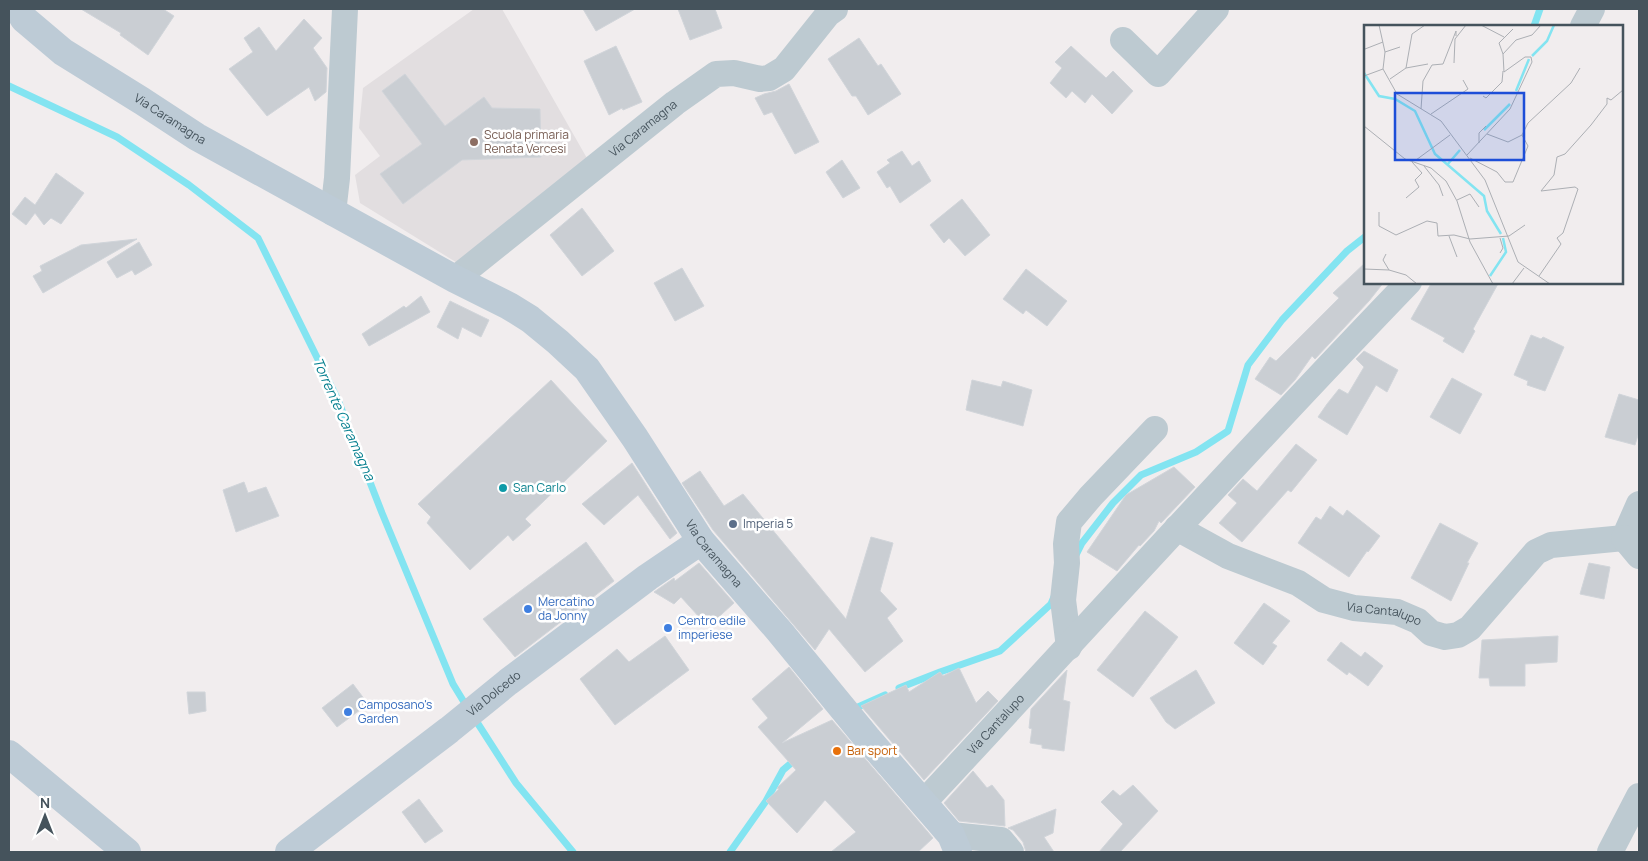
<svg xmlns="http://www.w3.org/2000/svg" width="1648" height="861" font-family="Manrope,sans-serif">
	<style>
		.education { fill: #e2dee0 }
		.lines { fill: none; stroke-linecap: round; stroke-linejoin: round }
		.stream { stroke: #83e4f1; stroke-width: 7 }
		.building { fill: #caced3; stroke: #d1d5da }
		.street { stroke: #bdcad1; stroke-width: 26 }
		.secondary { stroke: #bdcbd6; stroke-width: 28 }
		.education-dot { fill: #8d6e63; stroke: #fff; stroke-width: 2 }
		.culture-dot { fill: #0f9aa8; stroke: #fff; stroke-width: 2 }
		.service-dot { fill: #5c6f8a; stroke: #fff; stroke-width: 2 }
		.shop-dot { fill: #3f7fe0; stroke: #fff; stroke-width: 2 }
		.food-dot { fill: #e8710a; stroke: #fff; stroke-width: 2 }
		.labels { text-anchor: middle; stroke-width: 5; stroke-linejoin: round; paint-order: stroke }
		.street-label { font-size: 12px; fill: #45535c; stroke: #fff }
		.education-label { font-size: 12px; fill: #785e54; stroke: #fff; text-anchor: start }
		.culture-label { font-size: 12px; fill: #0d838f; stroke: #fff; text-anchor: start }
		.service-label { font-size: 12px; fill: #4e5e75; stroke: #fff; text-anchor: start }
		.shop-label { font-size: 12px; fill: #366cbe; stroke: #fff; text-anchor: start }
		.food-label { font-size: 12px; fill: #c56008; stroke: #fff; text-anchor: start }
		.water-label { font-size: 14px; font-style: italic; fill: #078090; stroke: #fff }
		.inset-river { fill: none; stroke: #83e4f1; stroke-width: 2.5 }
		.inset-road { fill: none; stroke: #acafb4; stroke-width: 1 }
		.view { fill: #1d4ed8; fill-opacity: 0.15; stroke: #1d4ed8; stroke-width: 2.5 }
		.inset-edge { fill: none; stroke: #45535c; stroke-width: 2.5 }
	</style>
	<rect width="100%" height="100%" fill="#f1edee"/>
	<path class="education" d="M 474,9 L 502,9 L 588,160 L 459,264 L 360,203 L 355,175 L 380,156 L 359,128 L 363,88 Z"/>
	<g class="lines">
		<g class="stream">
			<path d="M 1534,26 L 1540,9"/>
			<path d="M 9,86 L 117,137 L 189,185 L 258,238 L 338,400 L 382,513 L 453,684 L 467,707"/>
			<path d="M 1075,557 L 1082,543 L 1113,503 L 1141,475 L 1196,452 L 1228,431 L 1248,365 L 1282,320 L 1347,251 L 1366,236"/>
			<path d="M 899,688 L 940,672 L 1000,651 L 1051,604 L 1054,597"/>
			<path d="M 853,712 L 858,707 L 885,695"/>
			<path d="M 473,716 L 516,783 L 573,852"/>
			<path d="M 730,852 L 766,801 L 783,770 L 796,759"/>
		</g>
	</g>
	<g class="building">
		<path d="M 81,9 L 163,9 L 174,16 L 148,55 L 120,35 L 121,33 Z"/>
		<path d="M 583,9 L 635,9 L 596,31 Z"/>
		<path d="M 678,9 L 715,9 L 722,28 L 690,40 Z"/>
		<path d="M 304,19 L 322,38 L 313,48 L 327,68 L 326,92 L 315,101 L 309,87 L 267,116 L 229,69 L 253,52 L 244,38 L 259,27 L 276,51 Z"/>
		<path d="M 859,38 L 878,66 L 881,64 L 901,94 L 868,115 L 856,96 L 852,96 L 828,59 Z"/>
		<path d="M 616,46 L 642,102 L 623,110 L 622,108 L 609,115 L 584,61 Z"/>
		<path d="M 1071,46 L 1106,78 L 1113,71 L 1133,91 L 1112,114 L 1092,94 L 1085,103 L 1072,91 L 1066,98 L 1050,83 L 1062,68 L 1055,62 Z"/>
		<path d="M 405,74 L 445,126 L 484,97 L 492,108 L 540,109 L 541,157 L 462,160 L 403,204 L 380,174 L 422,144 L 382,91 Z"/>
		<path d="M 789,84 L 819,142 L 795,154 L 772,112 L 764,115 L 755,98 L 764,94 L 776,91 Z"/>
		<path d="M 902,151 L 912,166 L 919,161 L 931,181 L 900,203 L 890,186 L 887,188 L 877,172 L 890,163 L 887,160 Z"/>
		<path d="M 842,160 L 860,188 L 843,198 L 826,172 Z"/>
		<path d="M 56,173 L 84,193 L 61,224 L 51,218 L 44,225 L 35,213 L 26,225 L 12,214 L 25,197 L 35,205 Z"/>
		<path d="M 962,199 L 990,235 L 965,256 L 949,238 L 944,243 L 930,225 Z"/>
		<path d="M 582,208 L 614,251 L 582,276 L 550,235 Z"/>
		<path d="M 137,239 L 43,293 L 33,276 L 42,271 L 40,266 L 81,245 Z"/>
		<path d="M 139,242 L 152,265 L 135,275 L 132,270 L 117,278 L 107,262 Z"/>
		<path d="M 1366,262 L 1366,282 L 1384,282 L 1369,301 L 1315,359 L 1312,356 L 1295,380 L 1281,395 L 1255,379 L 1270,357 L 1276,361 L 1339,298 L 1333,293 Z"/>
		<path d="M 682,268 L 704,306 L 675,321 L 654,283 Z"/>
		<path d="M 1026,269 L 1067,301 L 1047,326 L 1026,310 L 1023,314 L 1003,299 Z"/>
		<path d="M 1432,282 L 1499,282 L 1473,329 L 1475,331 L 1463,353 L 1443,341 L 1445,338 L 1411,319 Z"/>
		<path d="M 421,296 L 430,312 L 369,346 L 362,334 L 404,306 L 406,308 Z"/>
		<path d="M 450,301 L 489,320 L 481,337 L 462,327 L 458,339 L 437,327 Z"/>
		<path d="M 1531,335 L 1541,339 L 1543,337 L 1564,347 L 1545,391 L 1527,385 L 1528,381 L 1514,375 Z"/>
		<path d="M 1364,351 L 1398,370 L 1387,392 L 1376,385 L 1347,435 L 1318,417 L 1327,404 L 1339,389 L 1348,394 L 1364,367 L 1356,359 Z"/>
		<path d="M 1452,378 L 1482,394 L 1460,434 L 1430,417 Z"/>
		<path d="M 551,380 L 607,441 L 525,519 L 531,525 L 513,541 L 508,535 L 470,570 L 427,523 L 431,517 L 418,504 Z"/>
		<path d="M 972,380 L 1001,387 L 1003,381 L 1032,390 L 1023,426 L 966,410 Z"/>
		<path d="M 1619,394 L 1639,400 L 1639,432 L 1635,445 L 1605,437 Z"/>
		<path d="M 1296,444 L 1317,460 L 1291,492 L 1288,490 L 1242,542 L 1219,523 L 1237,503 L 1228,495 L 1243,479 L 1257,491 Z"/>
		<path d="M 632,463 L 677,533 L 670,539 L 638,495 L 604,525 L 582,504 Z"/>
		<path d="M 1174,467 L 1195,487 L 1161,523 L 1159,521 L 1154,531 L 1140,546 L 1139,545 L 1117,571 L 1087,552 L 1126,495 Z"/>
		<path d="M 700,471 L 724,506 L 743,494 L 846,619 L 871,537 L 893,543 L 880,591 L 897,609 L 887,618 L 903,641 L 865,672 L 829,629 L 815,650 L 713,530 L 682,483 Z"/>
		<path d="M 244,482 L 248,493 L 266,487 L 279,516 L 236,532 L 223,490 Z"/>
		<path d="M 1330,506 L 1343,516 L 1347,510 L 1380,536 L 1368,552 L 1367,551 L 1349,577 L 1298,543 L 1316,517 L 1321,520 Z"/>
		<path d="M 1440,523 L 1478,543 L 1467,563 L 1469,563 L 1451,601 L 1411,578 Z"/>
		<path d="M 586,542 L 614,581 L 515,657 L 483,619 Z"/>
		<path d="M 699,563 L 734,603 L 711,624 L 700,618 L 681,597 L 674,604 L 654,592 L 674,578 L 675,581 Z"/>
		<path d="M 1589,563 L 1610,567 L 1604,599 L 1580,594 Z"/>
		<path d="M 1264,603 L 1290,621 L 1272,643 L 1277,646 L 1263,665 L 1234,643 Z"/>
		<path d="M 1145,611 L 1178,637 L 1133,697 L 1097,670 Z"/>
		<path d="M 665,636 L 689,670 L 615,725 L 580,679 L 617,649 L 629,662 Z"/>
		<path d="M 1558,636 L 1557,662 L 1525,664 L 1525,686 L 1490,686 L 1489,678 L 1479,678 L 1482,640 Z"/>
		<path d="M 1341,642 L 1361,657 L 1365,652 L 1383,666 L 1368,686 L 1349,672 L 1347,675 L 1327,660 Z"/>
		<path d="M 789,667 L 823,709 L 782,743 L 832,720 L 933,838 L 918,852 L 831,852 L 856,832 L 825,800 L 797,833 L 766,801 L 779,789 L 777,788 L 796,770 L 758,727 L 768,718 L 752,699 Z"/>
		<path d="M 959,668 L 976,703 L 988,691 L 998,701 L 924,780 L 861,706 L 906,685 L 909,692 L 940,672 L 943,676 Z"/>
		<path d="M 1067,670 L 1063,700 L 1070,702 L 1064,751 L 1042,748 L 1042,745 L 1030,743 L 1032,729 L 1029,728 L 1031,709 Z"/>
		<path d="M 1196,670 L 1215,703 L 1175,729 L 1166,722 L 1150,698 Z"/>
		<path d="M 353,684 L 368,704 L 337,727 L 322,708 Z"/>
		<path d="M 187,692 L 205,692 L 206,711 L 189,714 Z"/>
		<path d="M 973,771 L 987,788 L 992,785 L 1004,800 L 1005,826 L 959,821 L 944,803 Z"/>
		<path d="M 1133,785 L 1158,811 L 1120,852 L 1099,852 L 1123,824 L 1101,802 L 1113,790 L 1120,796 Z"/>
		<path d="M 419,799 L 443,831 L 425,843 L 402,812 Z"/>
		<path d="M 1056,809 L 1053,833 L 1044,837 L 1054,852 L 1026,852 L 1023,842 L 1013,830 L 1008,828 Z"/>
	</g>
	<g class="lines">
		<g class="street">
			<path d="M 1583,26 L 1592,9"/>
			<path d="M 1123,40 L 1158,74 L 1216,9"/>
			<path d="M 333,213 L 337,178 L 345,9"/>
			<path id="s1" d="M 455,279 L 675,103 L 716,74 L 734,73 L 760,79 L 769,78 L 784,69 L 828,14 L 835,9"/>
			<path id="s2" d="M 1177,528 L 1228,556 L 1298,583 L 1324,600 L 1354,608 L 1397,612 L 1418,621 L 1431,633 L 1445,637 L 1458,635 L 1470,628 L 1536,552 L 1551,545 L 1624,538 L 1639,504"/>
			<path d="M 1624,538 L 1639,556"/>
			<path d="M 1069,647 L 1063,600 L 1067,563 L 1066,544 L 1069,522 L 1091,496 L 1155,429"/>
			<path id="s3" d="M 924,802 C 1085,629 1244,453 1409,282"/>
			<path d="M 951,835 L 1001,840 L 1011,852"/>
			<path d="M 1610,852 L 1639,796"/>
		</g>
		<g class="secondary">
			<path id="s4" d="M 18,9 L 24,19 L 63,52 L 142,101 L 197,137 L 455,279 L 509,306 L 530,319 L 558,342 L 587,369 L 635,438 L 701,541 L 780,632 L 867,738 L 951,835 L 958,852"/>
			<path d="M 9,754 L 127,852"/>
			<path id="s5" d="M 289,852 L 449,730 L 508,682 L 648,577 L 701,541"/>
		</g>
	</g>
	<circle class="education-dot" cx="474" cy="142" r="5"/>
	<circle class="culture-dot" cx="503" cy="488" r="5"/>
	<circle class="service-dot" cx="733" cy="524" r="5"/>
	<g class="shop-dot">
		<circle cx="528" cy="609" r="5"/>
		<circle cx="668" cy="628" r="5"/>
		<circle cx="348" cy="712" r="5"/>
	</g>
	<circle class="food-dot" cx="837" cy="751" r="5"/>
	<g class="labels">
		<g class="street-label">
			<text dy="4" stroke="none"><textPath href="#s4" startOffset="189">Via Caramagna</textPath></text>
			<text dy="4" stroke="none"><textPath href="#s1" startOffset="241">Via Caramagna</textPath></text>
			<text dy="4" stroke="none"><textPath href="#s4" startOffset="901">Via Caramagna</textPath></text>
			<text dy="4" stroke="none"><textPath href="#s2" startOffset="226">Via Cantalupo</textPath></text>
			<text dy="4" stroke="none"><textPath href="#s5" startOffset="259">Via Dolcedo</textPath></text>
			<text dy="4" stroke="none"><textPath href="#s3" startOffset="106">Via Cantalupo</textPath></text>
		</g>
		<g class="education-label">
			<text x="484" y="139">Scuola primaria<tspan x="484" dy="14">Renata Vercesi</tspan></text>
		</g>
		<g class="culture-label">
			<text x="513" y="492">San Carlo</text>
		</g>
		<g class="service-label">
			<text x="743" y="528">Imperia 5</text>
		</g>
		<g class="shop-label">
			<text x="538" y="606">Mercatino<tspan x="538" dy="14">da Jonny</tspan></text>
			<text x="678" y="625">Centro edile<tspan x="678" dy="14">imperiese</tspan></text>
			<text x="358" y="709">Camposano's<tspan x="358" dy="14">Garden</tspan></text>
		</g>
		<g class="food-label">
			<text x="847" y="755">Bar sport</text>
		</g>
		<g class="water-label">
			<text transform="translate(344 419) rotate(66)" y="5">Torrente Caramagna</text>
		</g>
	</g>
	<g transform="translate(1364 25)">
		<rect width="259" height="259" fill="#f1edee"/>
		<path class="inset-river" d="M 168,31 L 183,16 L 190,0M 0,48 L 15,71 L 31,74 L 51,86 L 71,129 L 120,171 L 123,186 L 137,209M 152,66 L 165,34M 120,105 L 146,79M 83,140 L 96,125M 126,251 L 142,227 L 139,213"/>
		<path class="inset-road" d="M 15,0 L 21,27 L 19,44M 117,0 L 140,12M 1,24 L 19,17M 21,27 L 36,22M 139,29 L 135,18 L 149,4M 90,38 L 91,14 L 102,0M 42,43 L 48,9 L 61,0M 0,51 L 19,44 L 33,69 L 77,96 L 121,155 L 154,237 L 186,259M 26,54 L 42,43 L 64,39M 119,71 L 122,73 L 138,57 L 139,46M 57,84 L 59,56 L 68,40 L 79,39 L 92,6 L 92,11M 67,89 L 104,64 L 99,55M 0,101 L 41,134 L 67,143 L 82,156 L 93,176 L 106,217 L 129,259M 123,109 L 144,117 L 158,110 L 164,98 L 207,58 L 216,43M 115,118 L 115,108 L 122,101M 103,130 L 146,84 L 168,37 L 167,32 L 161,32 L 140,47 L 139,29 L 152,15 L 168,10 L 177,0M 106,133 L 133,147 L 141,157 L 149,157 L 164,121 L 158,110M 52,135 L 86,110M 60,141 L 75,160 L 79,171M 177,166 L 190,150 L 193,132 L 201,129 L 227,100 L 243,79 L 243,73 L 247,75 L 259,65M 42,173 L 55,162 L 51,155 L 58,148 L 48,137M 93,175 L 106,169 L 115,182M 15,187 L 15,201 L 32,210 L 63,196 L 73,198 L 74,211 L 90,210 L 106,214 L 145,211 L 161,200M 85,211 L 93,232M 136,228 L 139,223 L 136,213M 22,229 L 19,235 L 25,245M 0,244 L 25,245 L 42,250 L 53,259M 175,251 L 197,219 L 193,213 L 199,208 L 214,164 L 211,162 L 177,166M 148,259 L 160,243"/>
		<path class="view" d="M 31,68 L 160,68 L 160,135 L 31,135 Z"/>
		<rect width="259" height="259" class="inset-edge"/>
	</g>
	<rect width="1648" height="861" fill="none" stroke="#45535c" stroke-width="20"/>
	<g transform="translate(45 816)" stroke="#ffffff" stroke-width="4" paint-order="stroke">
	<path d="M0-4L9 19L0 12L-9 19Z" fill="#45535c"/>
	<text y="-8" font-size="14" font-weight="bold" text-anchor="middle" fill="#45535c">N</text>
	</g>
</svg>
